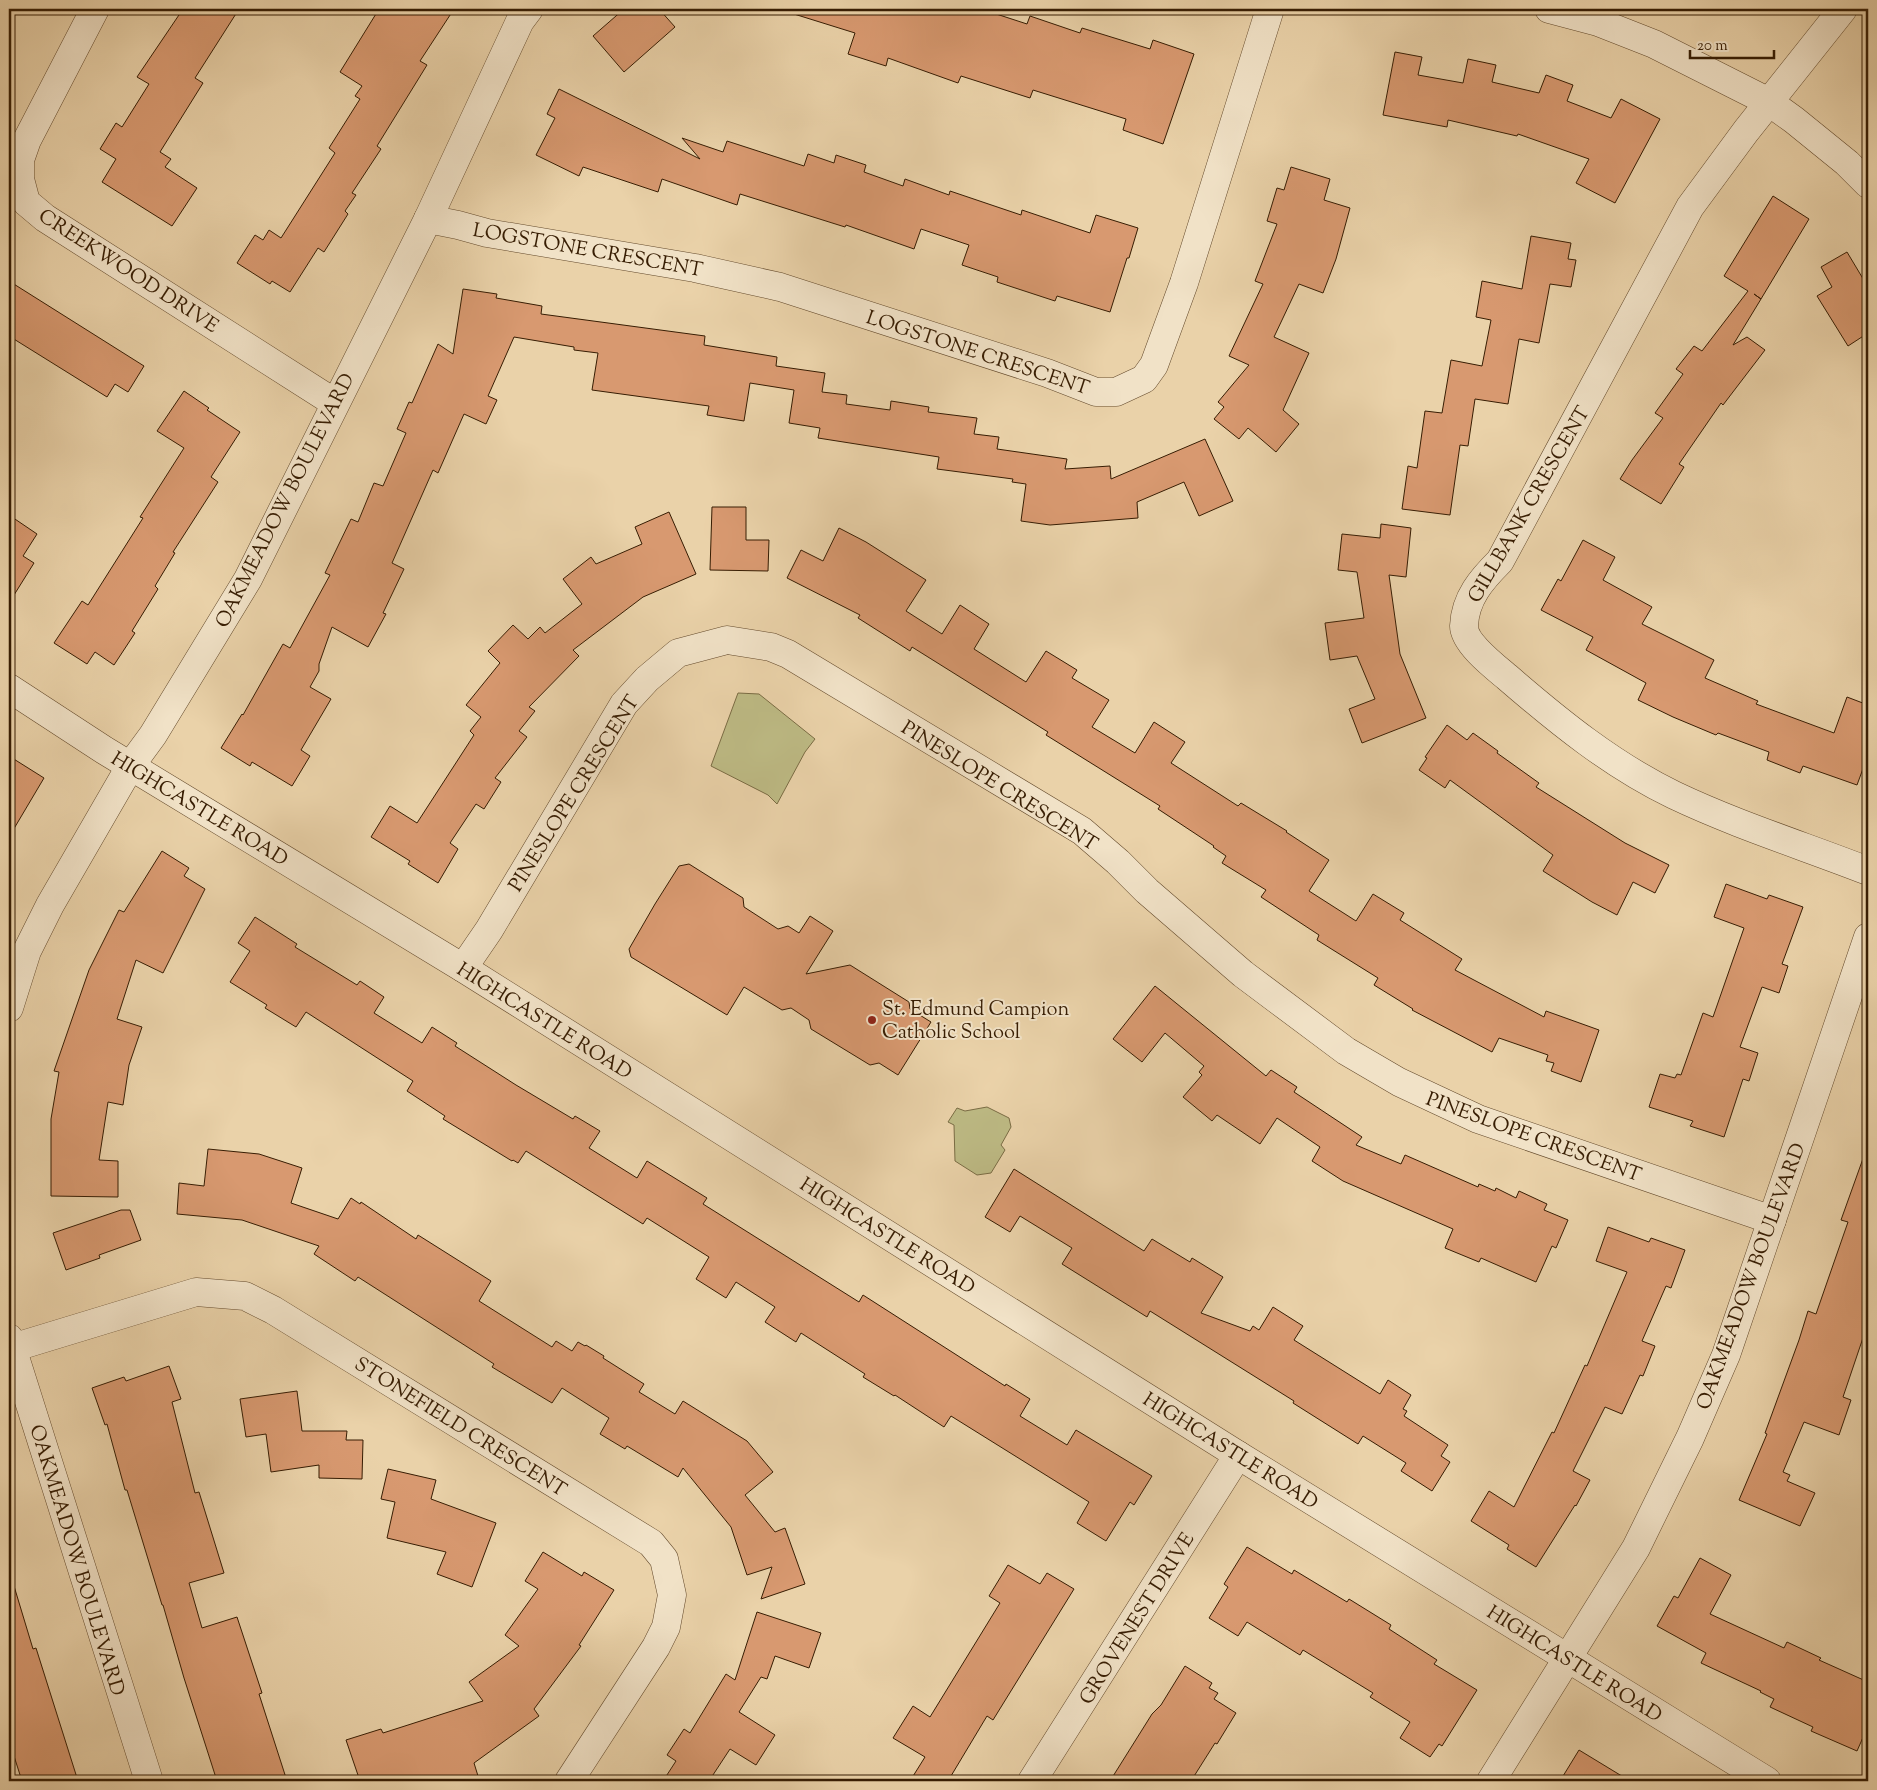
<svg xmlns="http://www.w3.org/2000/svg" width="1877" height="1790" font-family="'Sorts Mill Goudy',serif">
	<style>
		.green { fill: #bdba84; stroke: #7a6c44 }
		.building { fill: #d89970; stroke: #371d03 }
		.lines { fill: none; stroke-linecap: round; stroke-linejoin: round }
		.minor-casing { stroke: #644a2c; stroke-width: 29 }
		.minor { stroke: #f1e2c7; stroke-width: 28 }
		.poi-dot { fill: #8f2418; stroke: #f1e2c7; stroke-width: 2 }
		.labels { text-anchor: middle; stroke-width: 4; stroke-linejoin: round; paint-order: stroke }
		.street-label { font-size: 20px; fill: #371d03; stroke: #f1e2c7 }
		.poi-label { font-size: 20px; fill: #371d03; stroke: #f1e2c7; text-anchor: start }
	</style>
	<rect width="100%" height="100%" fill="#ead2a9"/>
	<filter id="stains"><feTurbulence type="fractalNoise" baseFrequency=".004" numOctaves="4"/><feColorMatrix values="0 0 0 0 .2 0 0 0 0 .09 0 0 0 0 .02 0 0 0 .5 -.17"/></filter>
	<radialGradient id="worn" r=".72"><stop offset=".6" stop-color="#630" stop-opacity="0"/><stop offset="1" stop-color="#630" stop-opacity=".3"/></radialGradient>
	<g class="green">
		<path d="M 738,693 L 759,694 L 815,739 L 805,752 L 777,804 L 768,795 L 711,766 Z"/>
		<path d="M 987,1107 L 1009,1118 L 1011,1127 L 1001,1145 L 1005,1150 L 991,1173 L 977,1175 L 955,1161 L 954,1125 L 948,1122 L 957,1108 L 965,1111 Z"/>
	</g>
	<g class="building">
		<path d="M 183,9 L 239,9 L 195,78 L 203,83 L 160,152 L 171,159 L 165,167 L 197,188 L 172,226 L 102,182 L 116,159 L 100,149 L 116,123 L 122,127 L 149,84 L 137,77 Z"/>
		<path d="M 379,9 L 454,9 L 420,61 L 427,65 L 377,146 L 381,149 L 352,193 L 356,195 L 345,211 L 348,214 L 324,252 L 318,248 L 290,292 L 272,281 L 270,284 L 237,263 L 255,235 L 263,240 L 269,230 L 281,238 L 335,153 L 329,148 L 360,99 L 355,96 L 362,86 L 340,72 Z"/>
		<path d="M 624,9 L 659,9 L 675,27 L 624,72 L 593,36 Z"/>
		<path d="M 795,9 L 981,9 L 1027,24 L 1030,16 L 1080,33 L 1082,28 L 1150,49 L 1153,40 L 1194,54 L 1163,144 L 1123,130 L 1126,119 L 1033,90 L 1030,98 L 961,76 L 958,83 L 888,58 L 886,66 L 848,54 L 855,33 L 794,14 Z"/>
		<path d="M 1395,52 L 1422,57 L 1418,75 L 1463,83 L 1468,59 L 1496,65 L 1492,82 L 1539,93 L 1546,75 L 1573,85 L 1567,101 L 1611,118 L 1621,99 L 1660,119 L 1615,203 L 1576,183 L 1589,159 L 1518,134 L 1517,136 L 1448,120 L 1447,127 L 1383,115 Z"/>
		<path d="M 559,89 L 700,159 L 682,138 L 723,152 L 727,141 L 804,166 L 808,154 L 834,163 L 836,155 L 866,165 L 864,172 L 903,186 L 905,179 L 949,195 L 950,191 L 1021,215 L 1022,210 L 1090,233 L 1096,215 L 1138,228 L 1129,258 L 1127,258 L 1110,312 L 1057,296 L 1055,301 L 997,282 L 998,277 L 962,265 L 969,245 L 921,229 L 914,249 L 846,225 L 845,227 L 740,194 L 737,205 L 662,179 L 658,192 L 583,167 L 579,176 L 536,155 L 555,118 L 547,114 Z"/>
		<path d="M 1291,167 L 1330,179 L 1324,200 L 1350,208 L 1336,259 L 1323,293 L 1299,284 L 1274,337 L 1309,353 L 1283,410 L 1299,424 L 1276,452 L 1248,428 L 1239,439 L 1214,419 L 1224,407 L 1218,402 L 1249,365 L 1229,356 L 1263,284 L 1255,281 L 1277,224 L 1267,221 L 1277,188 L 1284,190 Z"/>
		<path d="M 1773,196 L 1809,219 L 1761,299 L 1754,294 L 1761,299 L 1733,345 L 1747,337 L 1765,350 L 1723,405 L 1721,403 L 1679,464 L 1684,467 L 1661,504 L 1620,479 L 1632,460 L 1663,418 L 1655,413 L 1683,374 L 1676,369 L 1694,346 L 1702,351 L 1748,291 L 1724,276 Z"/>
		<path d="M 1531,236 L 1571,243 L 1568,259 L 1576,260 L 1571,287 L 1550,284 L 1539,343 L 1519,339 L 1508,404 L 1475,399 L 1468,446 L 1460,445 L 1450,515 L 1402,509 L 1408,466 L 1417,468 L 1425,411 L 1442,413 L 1451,360 L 1482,366 L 1491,320 L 1476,317 L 1482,281 L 1522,289 Z"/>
		<path d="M 1847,252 L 1868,287 L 1868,333 L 1848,346 L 1817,296 L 1832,287 L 1821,267 Z"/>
		<path d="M 9,281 L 144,366 L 128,392 L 115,384 L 107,397 L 9,336 Z"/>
		<path d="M 463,289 L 497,294 L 496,298 L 542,306 L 541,314 L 705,336 L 704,345 L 777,357 L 776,366 L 825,373 L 822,392 L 847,395 L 846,404 L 890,410 L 891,401 L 929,407 L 928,412 L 977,418 L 974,434 L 999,437 L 997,449 L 1067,459 L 1065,469 L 1110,466 L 1111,479 L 1205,439 L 1233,501 L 1199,516 L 1184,482 L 1137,502 L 1138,518 L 1050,525 L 1021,521 L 1026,484 L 1012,482 L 1013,479 L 937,469 L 939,457 L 818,438 L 820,428 L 789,423 L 794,390 L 750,383 L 744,421 L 707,415 L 709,406 L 592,390 L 598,353 L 574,350 L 574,347 L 514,337 L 488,396 L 497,400 L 486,424 L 464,414 L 438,473 L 433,470 L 392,563 L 404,569 L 383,613 L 386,614 L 368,647 L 332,627 L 319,664 L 319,671 L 310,687 L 331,699 L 301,750 L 310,756 L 292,786 L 252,762 L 250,766 L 221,748 L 242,714 L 243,715 L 283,644 L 290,648 L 330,575 L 325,573 L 351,519 L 358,522 L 374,483 L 383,486 L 406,433 L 397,429 L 409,402 L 412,403 L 438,344 L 453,354 Z"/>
		<path d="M 184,391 L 209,408 L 207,410 L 240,432 L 211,477 L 218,482 L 173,552 L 175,553 L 155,586 L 158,589 L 132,631 L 135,633 L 114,665 L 95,652 L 87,664 L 54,643 L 82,601 L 88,605 L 143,518 L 140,517 L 184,448 L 157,431 Z"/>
		<path d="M 712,507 L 746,507 L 746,540 L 769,540 L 768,571 L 710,570 Z"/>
		<path d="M 669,512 L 696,574 L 643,597 L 573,650 L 579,656 L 529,707 L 535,711 L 519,731 L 527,737 L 495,778 L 501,782 L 484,809 L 476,804 L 450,843 L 458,849 L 438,883 L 408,864 L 410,861 L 371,837 L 390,806 L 417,823 L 474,735 L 470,731 L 481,717 L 466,705 L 500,663 L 488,651 L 513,625 L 528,639 L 540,627 L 545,633 L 582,604 L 563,579 L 591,557 L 596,564 L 642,544 L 635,527 Z"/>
		<path d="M 9,515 L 37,534 L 23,556 L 34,563 L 9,603 Z"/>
		<path d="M 1381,524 L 1411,528 L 1406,577 L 1389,575 L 1400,654 L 1426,718 L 1362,743 L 1349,709 L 1375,699 L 1357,656 L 1330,660 L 1325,623 L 1364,618 L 1357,572 L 1338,570 L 1342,534 L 1380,538 Z"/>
		<path d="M 839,528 L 866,542 L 926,580 L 906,611 L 942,634 L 960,605 L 989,624 L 974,649 L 1026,682 L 1046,651 L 1077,670 L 1072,678 L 1109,700 L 1092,727 L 1135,753 L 1154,722 L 1185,742 L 1171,763 L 1238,806 L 1241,803 L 1287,831 L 1286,832 L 1329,860 L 1309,891 L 1356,921 L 1373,894 L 1404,913 L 1400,920 L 1462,959 L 1455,970 L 1544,1017 L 1546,1011 L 1599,1030 L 1581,1082 L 1551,1071 L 1554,1063 L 1546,1061 L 1548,1055 L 1499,1038 L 1492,1052 L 1412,1010 L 1413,1009 L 1374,985 L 1378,978 L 1317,940 L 1319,935 L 1261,897 L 1266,890 L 1222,863 L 1226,856 L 1213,847 L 1214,846 L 1158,809 L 1160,806 L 1046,735 L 1048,732 L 912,647 L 910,651 L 858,618 L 860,615 L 787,578 L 801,550 L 823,561 Z"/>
		<path d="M 1583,540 L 1615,557 L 1603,580 L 1652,607 L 1642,624 L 1714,660 L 1705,678 L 1758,701 L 1756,704 L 1834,733 L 1847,697 L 1868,705 L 1868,755 L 1857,785 L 1803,766 L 1800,773 L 1767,760 L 1769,752 L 1718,733 L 1716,735 L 1673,717 L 1638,700 L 1646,683 L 1586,650 L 1593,637 L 1541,610 L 1558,579 L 1561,581 Z"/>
		<path d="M 1447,725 L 1467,740 L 1473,733 L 1498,751 L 1497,753 L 1539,783 L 1536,787 L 1625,843 L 1669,865 L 1655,893 L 1633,882 L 1617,915 L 1592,902 L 1543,871 L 1553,855 L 1450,780 L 1445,788 L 1419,770 L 1427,758 L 1425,757 Z"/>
		<path d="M 9,756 L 44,778 L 9,837 Z"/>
		<path d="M 162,851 L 189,868 L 184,876 L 205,889 L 163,973 L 136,960 L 117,1019 L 142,1027 L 129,1065 L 123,1105 L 108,1102 L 99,1160 L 118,1161 L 118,1197 L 51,1196 L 51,1119 L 59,1072 L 54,1071 L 89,970 L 119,910 L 124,912 Z"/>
		<path d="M 689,864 L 743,898 L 744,907 L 778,929 L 788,926 L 799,933 L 810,916 L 833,931 L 806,974 L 850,965 L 909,1002 L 910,1009 L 931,1022 L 898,1075 L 879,1063 L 870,1065 L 811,1029 L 809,1020 L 791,1008 L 782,1010 L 744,987 L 727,1015 L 631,957 L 629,949 L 655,904 L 679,866 Z"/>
		<path d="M 1726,884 L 1767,899 L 1769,895 L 1803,907 L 1782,964 L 1788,966 L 1779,993 L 1762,987 L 1740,1047 L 1758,1053 L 1749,1081 L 1743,1079 L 1724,1137 L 1690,1126 L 1693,1121 L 1649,1107 L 1660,1074 L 1675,1078 L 1677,1074 L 1681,1075 L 1703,1013 L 1713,1017 L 1744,928 L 1714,917 Z"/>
		<path d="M 255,917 L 297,944 L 295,947 L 357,985 L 360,981 L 384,997 L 374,1013 L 422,1043 L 432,1027 L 457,1043 L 455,1046 L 516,1085 L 573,1119 L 575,1116 L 600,1131 L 589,1148 L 637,1178 L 647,1161 L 707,1198 L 703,1204 L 859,1302 L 863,1295 L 1005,1386 L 1006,1384 L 1030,1399 L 1020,1416 L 1067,1445 L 1076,1430 L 1152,1476 L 1134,1505 L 1130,1502 L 1106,1541 L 1077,1523 L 1089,1502 L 951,1416 L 944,1427 L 895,1395 L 894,1396 L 863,1377 L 865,1374 L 801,1333 L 796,1342 L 765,1322 L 775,1307 L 736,1282 L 726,1298 L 696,1279 L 709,1257 L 647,1218 L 643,1224 L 526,1151 L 518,1163 L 513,1160 L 512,1161 L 443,1119 L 445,1116 L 407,1091 L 413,1081 L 306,1012 L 296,1027 L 265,1008 L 267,1005 L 230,982 L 250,951 L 238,943 Z"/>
		<path d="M 1155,986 L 1266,1076 L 1271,1070 L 1297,1087 L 1294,1092 L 1362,1137 L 1356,1145 L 1401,1164 L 1405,1155 L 1478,1187 L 1479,1184 L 1495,1191 L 1496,1188 L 1516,1198 L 1519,1191 L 1547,1204 L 1544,1210 L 1568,1220 L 1556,1248 L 1552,1246 L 1536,1282 L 1481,1258 L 1479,1262 L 1445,1248 L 1453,1229 L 1343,1181 L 1312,1161 L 1320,1147 L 1277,1118 L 1260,1144 L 1217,1115 L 1212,1121 L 1183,1097 L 1202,1075 L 1199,1072 L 1204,1066 L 1165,1033 L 1142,1062 L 1113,1039 Z"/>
		<path d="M 208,1149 L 259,1154 L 302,1168 L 291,1203 L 338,1219 L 351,1198 L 360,1204 L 361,1202 L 416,1239 L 418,1235 L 491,1281 L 479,1301 L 552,1347 L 556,1341 L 572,1351 L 578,1342 L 585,1346 L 586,1345 L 604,1356 L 603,1358 L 644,1384 L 639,1392 L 675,1414 L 683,1401 L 747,1441 L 773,1472 L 745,1495 L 775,1532 L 785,1528 L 805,1584 L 761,1599 L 772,1567 L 747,1575 L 731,1527 L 683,1468 L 678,1477 L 627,1446 L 625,1449 L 600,1434 L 609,1418 L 562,1388 L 552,1403 L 492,1367 L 494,1364 L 358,1277 L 355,1281 L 314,1254 L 319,1246 L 242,1220 L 177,1214 L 179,1183 L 204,1186 Z"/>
		<path d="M 1865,1153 L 1868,1153 L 1868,1323 L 1843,1397 L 1851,1400 L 1839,1435 L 1804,1422 L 1783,1472 L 1790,1475 L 1787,1481 L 1815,1493 L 1800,1526 L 1739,1500 L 1767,1434 L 1765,1433 L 1799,1340 L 1808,1311 L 1816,1314 L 1848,1222 L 1841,1220 Z"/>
		<path d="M 1014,1169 L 1144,1251 L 1152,1239 L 1190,1262 L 1192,1258 L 1223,1277 L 1201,1313 L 1250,1331 L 1253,1326 L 1259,1330 L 1273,1307 L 1303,1326 L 1294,1340 L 1380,1394 L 1388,1380 L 1411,1395 L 1403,1409 L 1407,1411 L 1404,1416 L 1448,1445 L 1441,1456 L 1450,1462 L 1432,1491 L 1401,1471 L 1406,1463 L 1363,1436 L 1358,1444 L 1293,1403 L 1294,1401 L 1150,1311 L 1147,1317 L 1062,1264 L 1072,1248 L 1020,1216 L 1010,1232 L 985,1217 Z"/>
		<path d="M 121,1210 L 130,1210 L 141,1240 L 99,1255 L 100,1258 L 66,1270 L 53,1233 Z"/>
		<path d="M 1608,1227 L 1649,1242 L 1651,1238 L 1685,1250 L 1671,1288 L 1666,1286 L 1642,1341 L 1655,1346 L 1643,1376 L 1640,1375 L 1622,1414 L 1605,1407 L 1573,1471 L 1590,1480 L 1576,1506 L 1575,1505 L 1536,1567 L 1507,1549 L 1509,1545 L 1471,1521 L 1489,1491 L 1514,1507 L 1552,1432 L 1554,1433 L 1585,1365 L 1587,1366 L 1627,1272 L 1596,1261 Z"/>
		<path d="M 169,1366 L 181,1399 L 172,1402 L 195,1493 L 199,1492 L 224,1573 L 189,1583 L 202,1628 L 237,1617 L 262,1693 L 259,1694 L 287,1781 L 217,1781 L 184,1678 L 163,1605 L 162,1605 L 127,1490 L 125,1490 L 107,1424 L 105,1425 L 92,1388 L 124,1377 L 126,1381 Z"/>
		<path d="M 297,1391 L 302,1431 L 347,1431 L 346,1440 L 363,1440 L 362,1479 L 319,1478 L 319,1465 L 271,1472 L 266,1434 L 246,1437 L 240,1399 Z"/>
		<path d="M 388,1469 L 436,1480 L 431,1499 L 496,1523 L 472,1587 L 437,1574 L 446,1552 L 387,1538 L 395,1502 L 381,1499 Z"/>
		<path d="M 1247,1547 L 1292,1574 L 1294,1570 L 1347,1602 L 1349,1599 L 1391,1625 L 1389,1629 L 1437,1660 L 1434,1664 L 1477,1690 L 1442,1746 L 1439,1744 L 1430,1757 L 1400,1738 L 1410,1722 L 1370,1697 L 1373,1693 L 1303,1650 L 1300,1655 L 1247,1622 L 1238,1636 L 1209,1618 L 1228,1587 L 1224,1584 Z"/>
		<path d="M 543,1552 L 582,1576 L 584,1572 L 614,1590 L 579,1645 L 581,1646 L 534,1709 L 539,1716 L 474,1763 L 478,1776 L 460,1781 L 360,1781 L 346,1740 L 381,1729 L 383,1733 L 483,1701 L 469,1682 L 519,1646 L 505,1635 L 538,1589 L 525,1581 Z"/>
		<path d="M 1700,1558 L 1731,1575 L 1710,1614 L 1784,1648 L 1787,1642 L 1821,1658 L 1819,1660 L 1868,1682 L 1868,1726 L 1857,1751 L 1811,1731 L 1813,1727 L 1770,1707 L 1774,1699 L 1760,1692 L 1761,1691 L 1701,1663 L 1706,1653 L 1657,1626 L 1674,1596 L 1678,1598 Z"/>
		<path d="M 1008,1565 L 1040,1584 L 1047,1573 L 1074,1589 L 993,1720 L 987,1716 L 948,1781 L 910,1781 L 925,1757 L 893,1738 L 913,1706 L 930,1717 L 1000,1603 L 989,1596 Z"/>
		<path d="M 14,1586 L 33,1649 L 36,1648 L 78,1781 L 22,1781 L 13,1753 L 9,1754 L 9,1587 Z"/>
		<path d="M 757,1612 L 821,1633 L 809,1668 L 775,1656 L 767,1679 L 761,1677 L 739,1712 L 775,1735 L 756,1765 L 730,1749 L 709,1781 L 663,1781 L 676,1761 L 667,1755 L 684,1729 L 690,1733 L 726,1674 L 735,1680 Z"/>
		<path d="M 1185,1666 L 1212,1683 L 1209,1688 L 1218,1693 L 1214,1699 L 1236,1713 L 1217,1744 L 1215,1743 L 1191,1781 L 1110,1781 L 1152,1714 L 1161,1705 Z"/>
		<path d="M 1579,1750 L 1630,1781 L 1560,1781 Z"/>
	</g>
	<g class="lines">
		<g class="minor-casing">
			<g id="minor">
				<path d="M 95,9 L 27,140 L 20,160 L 20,179 L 26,202 L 45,218 L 335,403"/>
				<path d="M 1549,9 L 1598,22 L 1654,44 L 1769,102 L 1794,120 L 1847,163 L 1868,184"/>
				<path d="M 1843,9 L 1746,131 L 1690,207 L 1500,561 C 1482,579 1465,598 1464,626 C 1464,643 1495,667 1507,677 C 1559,722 1612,765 1674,795 C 1737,825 1804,846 1868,871"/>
				<path d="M 428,219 L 458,225 L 487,233 L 695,268 L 780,287 L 1047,373 L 1096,392 L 1116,392 L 1144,379 L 1154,365 L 1184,283 L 1270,9"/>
				<path d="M 9,688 L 104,750 L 463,968 L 1238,1455 L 1767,1781"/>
				<path d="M 463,968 L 489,930 L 624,704 L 647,679 L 678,653 L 727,640 L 771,647 L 788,654 L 1082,831 L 1118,862 L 1147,891 L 1243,974 L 1346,1051 L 1399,1082 L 1478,1119 L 1772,1220"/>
				<path d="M 9,1008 L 27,951 L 50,905 L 131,765 L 153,735 L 248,579 L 428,219 L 520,21 L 529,9"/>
				<path d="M 9,1338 L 149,1781"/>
				<path d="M 12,1348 L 196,1292 L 245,1296 L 273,1310 L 651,1543 L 664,1559 L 672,1595 L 666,1627 L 656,1647 L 569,1781"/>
				<path d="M 1032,1781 L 1238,1455"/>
				<path d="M 1491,1781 L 1636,1548 L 1690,1438 L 1726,1355 L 1868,937"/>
			</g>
		</g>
		<use href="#minor" class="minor"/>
	</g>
	<circle class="poi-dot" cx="872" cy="1020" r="5"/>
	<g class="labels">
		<g class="street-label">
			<text transform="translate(588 249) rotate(10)" y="7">LOGSTONE CRESCENT</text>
			<text transform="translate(129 270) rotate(33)" y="7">CREEKWOOD DRIVE</text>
			<text transform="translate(978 352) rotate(18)" y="7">LOGSTONE CRESCENT</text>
			<text transform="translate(284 500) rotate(-63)" y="7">OAKMEADOW BOULEVARD</text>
			<text transform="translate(1528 504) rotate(-60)" y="7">GILLBANK CRESCENT</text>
			<text transform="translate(1000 785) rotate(32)" y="7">PINESLOPE CRESCENT</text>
			<text transform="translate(573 793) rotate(-58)" y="7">PINESLOPE CRESCENT</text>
			<text transform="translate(200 808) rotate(31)" y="7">HIGHCASTLE ROAD</text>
			<text transform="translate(545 1020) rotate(32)" y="7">HIGHCASTLE ROAD</text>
			<text transform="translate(1534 1136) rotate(20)" y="7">PINESLOPE CRESCENT</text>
			<text transform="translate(888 1235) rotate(32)" y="7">HIGHCASTLE ROAD</text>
			<text transform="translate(1750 1276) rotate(-70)" y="7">OAKMEADOW BOULEVARD</text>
			<text transform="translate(461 1426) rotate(32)" y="7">STONEFIELD CRESCENT</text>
			<text transform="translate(1231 1450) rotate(32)" y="7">HIGHCASTLE ROAD</text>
			<text transform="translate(78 1560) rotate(73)" y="7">OAKMEADOW BOULEVARD</text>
			<text transform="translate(1136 1618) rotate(-58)" y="7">GROVENEST DRIVE</text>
			<text transform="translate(1575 1663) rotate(32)" y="7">HIGHCASTLE ROAD</text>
		</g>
		<g class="poi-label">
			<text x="882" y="1015">St. Edmund Campion<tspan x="882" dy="23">Catholic School</tspan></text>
		</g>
	</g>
	<rect width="1877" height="1790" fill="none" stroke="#ead2a9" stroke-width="30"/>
	<rect x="10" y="10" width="1857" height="1770" fill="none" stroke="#371d03" stroke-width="2.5"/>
	<rect x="15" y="15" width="1847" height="1760" fill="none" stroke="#371d03"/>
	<path d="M1690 50v8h84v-8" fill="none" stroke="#371d03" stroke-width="2.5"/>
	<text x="1697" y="50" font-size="15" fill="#371d03" stroke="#f1e2c7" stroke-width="4" paint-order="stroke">20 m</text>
	<rect width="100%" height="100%" filter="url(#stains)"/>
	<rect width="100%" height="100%" fill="url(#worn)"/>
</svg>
